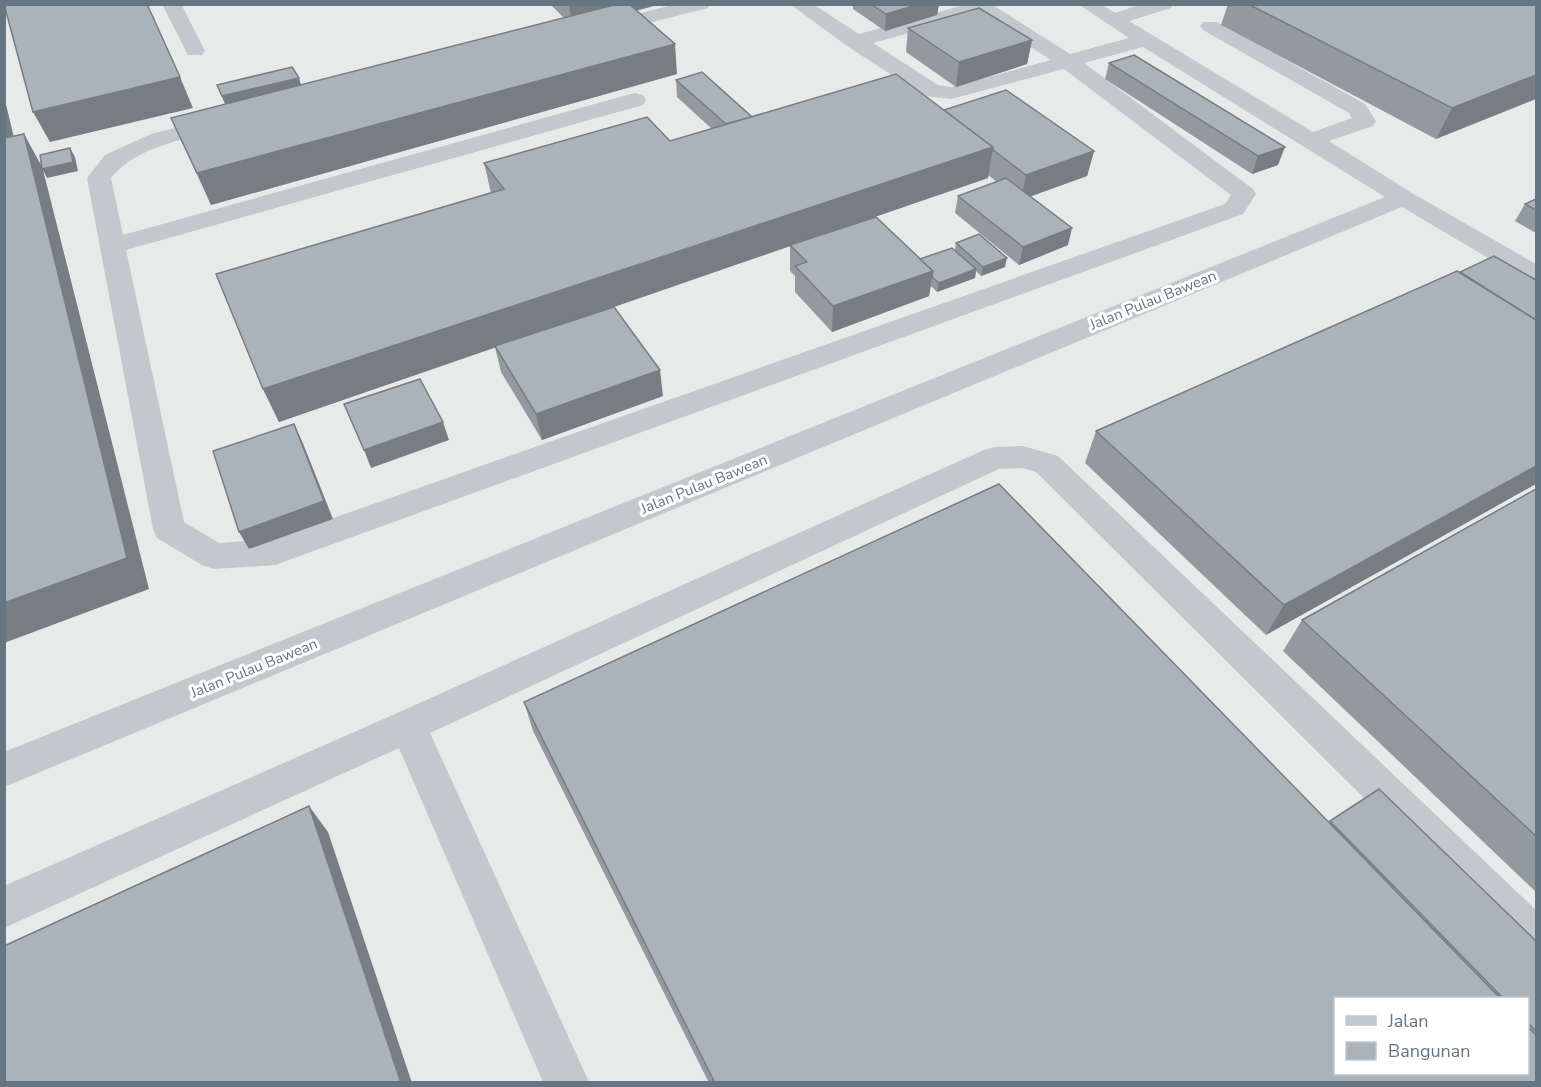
<svg xmlns="http://www.w3.org/2000/svg" width="1541" height="1087" font-family="'Nunito Sans',sans-serif">
	<style>
		.built { fill: #e8e9e9; fill-rule: evenodd }
		.lines { fill: none; stroke-linecap: round; stroke-linejoin: round }
		.minor { fill: #c3c8cc; fill-rule: evenodd }
		.wall { fill: #929a9f; fill-rule: evenodd }
		.shaded-wall { fill: #777d82 }
		.building { fill: #aab3b9; stroke: #777d82; stroke-width: 1.5 }
		.labels { text-anchor: middle; stroke-width: 6; stroke-linejoin: round; paint-order: stroke }
		.street-label { font-size: 15px; fill: #657683; stroke: #fff }
	</style>
	<rect width="100%" height="100%" fill="#fafaf8"/>
	<path class="built" d="M 5,5 L 1536,5 L 1536,1082 L 5,1082 ZM 1336,998 L 1528,998 L 1528,1074 L 1336,1074 Z"/>
	<g class="lines">
		<g class="minor">
			<path d="M 162,4 L 181,4 L 205,51 L 202,55 L 188,55 Z"/>
			<path d="M 676,4 L 710,4 L 708,8 L 601,35 L 594,33 L 591,29 L 594,25 Z"/>
			<path d="M 790,4 L 813,4 L 859,34 L 968,4 L 991,4 L 1070,54 L 1129,38 L 1078,4 L 1101,4 L 1115,13 L 1142,4 L 1173,4 L 1171,8 L 1129,21 L 1313,132 L 1352,118 L 1349,113 L 1203,30 L 1200,26 L 1203,22 L 1217,22 L 1365,104 L 1376,121 L 1373,126 L 1329,141 L 1412,193 L 1536,264 L 1536,283 L 1527,281 L 1402,207 L 4,787 L 4,752 L 1385,197 L 1143,47 L 1084,63 L 1253,189 L 1256,194 L 1243,214 L 275,565 L 214,569 L 202,565 L 157,538 L 153,529 L 87,178 L 105,155 L 151,134 L 222,116 L 230,118 L 233,123 L 230,128 C 191,138 137,145 111,178 L 123,235 L 627,95 L 635,93 L 643,95 L 646,100 L 643,105 L 126,250 L 184,522 L 219,543 L 274,539 L 1225,204 L 1231,195 L 1064,69 L 951,99 L 924,96 L 847,46 ZM 979,14 L 1051,60 L 951,87 L 938,85 L 873,43 Z"/>
			<path d="M 1023,446 L 1058,456 L 1536,910 L 1536,960 L 1521,954 L 1036,472 L 1023,468 L 999,469 L 430,733 L 589,1082 L 543,1082 L 399,748 L 4,928 L 4,886 L 395,714 L 984,450 L 995,447 Z"/>
		</g>
	</g>
	<g class="wall">
		<path d="M 550,4 L 661,4 L 636,11 L 677,74 L 211,205 L 171,118 L 225,104 L 217,85 L 301,85 L 564,18 Z"/>
		<path d="M 853,4 L 939,4 L 937,15 L 885,31 L 853,9 Z"/>
		<path d="M 1228,4 L 1536,4 L 1436,139 L 1221,25 Z"/>
		<path d="M 908,28 L 1032,40 L 1027,64 L 956,87 L 906,52 Z"/>
		<path d="M 1109,63 L 1278,165 L 1252,174 L 1105,79 Z"/>
		<path d="M 676,80 L 752,117 L 944,110 L 1094,151 L 1087,176 L 1030,196 L 1068,245 L 1019,265 L 955,213 L 958,196 L 997,182 L 988,175 L 988,178 L 839,229 L 920,259 L 955,250 L 956,243 L 1005,267 L 981,276 L 976,271 L 975,278 L 937,292 L 931,286 L 929,296 L 832,332 L 795,292 L 795,276 L 790,271 L 790,246 L 594,314 L 663,396 L 542,440 L 501,372 L 495,347 L 279,422 L 263,389 L 491,193 L 484,163 L 670,141 L 712,129 L 677,97 Z"/>
		<path d="M 1536,199 L 1536,233 L 1515,221 L 1525,204 Z"/>
		<path d="M 1536,280 L 1266,635 L 1085,463 L 1096,431 Z"/>
		<path d="M 1536,489 L 1536,892 L 1283,651 L 1302,620 Z"/>
		<path d="M 524,702 L 1329,822 L 1330,821 L 1536,941 L 1536,1083 L 709,1083 L 533,731 ZM 1335,999 L 1527,999 L 1527,1074 Z"/>
	</g>
	<g class="shaded-wall">
		<path d="M 569,4 L 661,4 L 572,27 Z"/>
		<path d="M 920,4 L 939,4 L 937,15 L 885,31 L 886,14 Z"/>
		<path d="M 1032,40 L 1027,64 L 956,87 L 959,62 Z"/>
		<path d="M 675,44 L 677,74 L 211,205 L 197,173 Z"/>
		<path d="M 1536,75 L 1536,99 L 1436,139 L 1452,108 Z"/>
		<path d="M 180,77 L 193,108 L 50,142 L 33,112 Z"/>
		<path d="M 299,78 L 304,95 L 229,113 L 222,96 Z"/>
		<path d="M 4,96 L 21,167 L 4,171 Z"/>
		<path d="M 24,134 L 41,165 L 70,148 L 75,157 L 78,171 L 47,178 L 43,170 L 149,589 L 4,643 L 4,603 Z"/>
		<path d="M 993,147 L 988,178 L 279,422 L 263,389 Z"/>
		<path d="M 1285,147 L 1278,165 L 1252,174 L 1258,156 Z"/>
		<path d="M 1094,151 L 1087,176 L 1021,200 L 1026,175 Z"/>
		<path d="M 1072,228 L 1068,245 L 1019,265 L 1023,247 Z"/>
		<path d="M 1007,258 L 1005,267 L 981,276 L 983,267 Z"/>
		<path d="M 976,269 L 975,278 L 937,292 L 939,283 Z"/>
		<path d="M 933,271 L 929,296 L 832,332 L 833,306 Z"/>
		<path d="M 660,370 L 663,396 L 542,440 L 536,414 Z"/>
		<path d="M 443,422 L 449,440 L 371,468 L 364,450 Z"/>
		<path d="M 294,424 L 302,441 L 333,519 L 249,549 L 239,532 Z"/>
		<path d="M 1536,466 L 1536,484 L 1266,635 L 1284,605 Z"/>
		<path d="M 309,806 L 328,832 L 412,1083 L 401,1083 Z"/>
	</g>
	<g class="building">
		<path d="M 4,4 L 147,4 L 180,77 L 33,112 Z"/>
		<path d="M 618,4 L 629,4 L 675,44 L 197,173 L 171,118 Z"/>
		<path d="M 871,4 L 920,4 L 886,14 Z"/>
		<path d="M 1248,4 L 1536,4 L 1536,75 L 1452,108 Z"/>
		<path d="M 979,8 L 1032,40 L 959,62 L 908,28 Z"/>
		<path d="M 1134,55 L 1285,147 L 1258,156 L 1109,63 Z"/>
		<path d="M 292,67 L 299,78 L 222,96 L 217,85 Z"/>
		<path d="M 702,72 L 752,117 L 726,124 L 676,80 Z"/>
		<path d="M 896,74 L 993,147 L 263,389 L 216,274 L 504,189 L 484,163 L 647,117 L 670,141 Z"/>
		<path d="M 1006,90 L 1094,151 L 1026,175 L 993,150 L 993,147 L 944,110 Z"/>
		<path d="M 24,134 L 127,558 L 4,603 L 4,138 Z"/>
		<path d="M 70,148 L 73,162 L 42,169 L 40,155 Z"/>
		<path d="M 1006,178 L 1072,228 L 1023,247 L 958,196 Z"/>
		<path d="M 1536,199 L 1536,210 L 1525,204 Z"/>
		<path d="M 876,217 L 933,271 L 833,306 L 795,266 L 807,262 L 790,245 Z"/>
		<path d="M 979,234 L 1007,258 L 983,267 L 956,243 Z"/>
		<path d="M 952,248 L 976,269 L 939,283 L 932,277 L 933,271 L 920,259 Z"/>
		<path d="M 1494,256 L 1536,280 L 1536,320 L 1460,272 Z"/>
		<path d="M 1457,271 L 1536,320 L 1536,466 L 1284,605 L 1096,431 Z"/>
		<path d="M 614,307 L 660,370 L 536,414 L 495,346 Z"/>
		<path d="M 420,379 L 443,422 L 364,450 L 344,404 Z"/>
		<path d="M 294,424 L 324,501 L 239,532 L 213,451 Z"/>
		<path d="M 999,484 L 1501,999 L 1335,999 L 1335,1074 L 1527,1074 L 1527,1026 L 1536,1035 L 1536,1083 L 715,1083 L 524,702 Z"/>
		<path d="M 1536,489 L 1536,836 L 1302,620 Z"/>
		<path d="M 1379,789 L 1536,941 L 1536,1031 L 1527,1022 L 1527,999 L 1504,999 L 1330,821 Z"/>
		<path d="M 309,806 L 401,1083 L 4,1083 L 4,946 Z"/>
	</g>
	<g class="labels">
		<g class="street-label">
			<text transform="translate(1153 300) rotate(-22)" y="5">Jalan Pulau Bawean</text>
			<text transform="translate(704 484) rotate(-22)" y="5">Jalan Pulau Bawean</text>
			<text transform="translate(254 668) rotate(-22)" y="5">Jalan Pulau Bawean</text>
		</g>
	</g>
	<rect width="1541" height="1087" fill="none" stroke="#657683" stroke-width="12"/>
	<rect x="1334" y="997" width="195" height="78" fill="#ffffff" stroke="#c1c8cd" stroke-width="1.5"/>
	<rect x="1346" y="1016" width="30" height="9" fill="#c3c8cc" stroke="#c1c8cd" stroke-width="1.5"/>
	<text x="1388" y="1027" font-size="18" fill="#657683">Jalan</text>
	<rect x="1346" y="1042" width="30" height="18" fill="#aab3b9" stroke="#c1c8cd" stroke-width="1.5"/>
	<text x="1388" y="1057" font-size="18" fill="#657683">Bangunan</text>
</svg>
